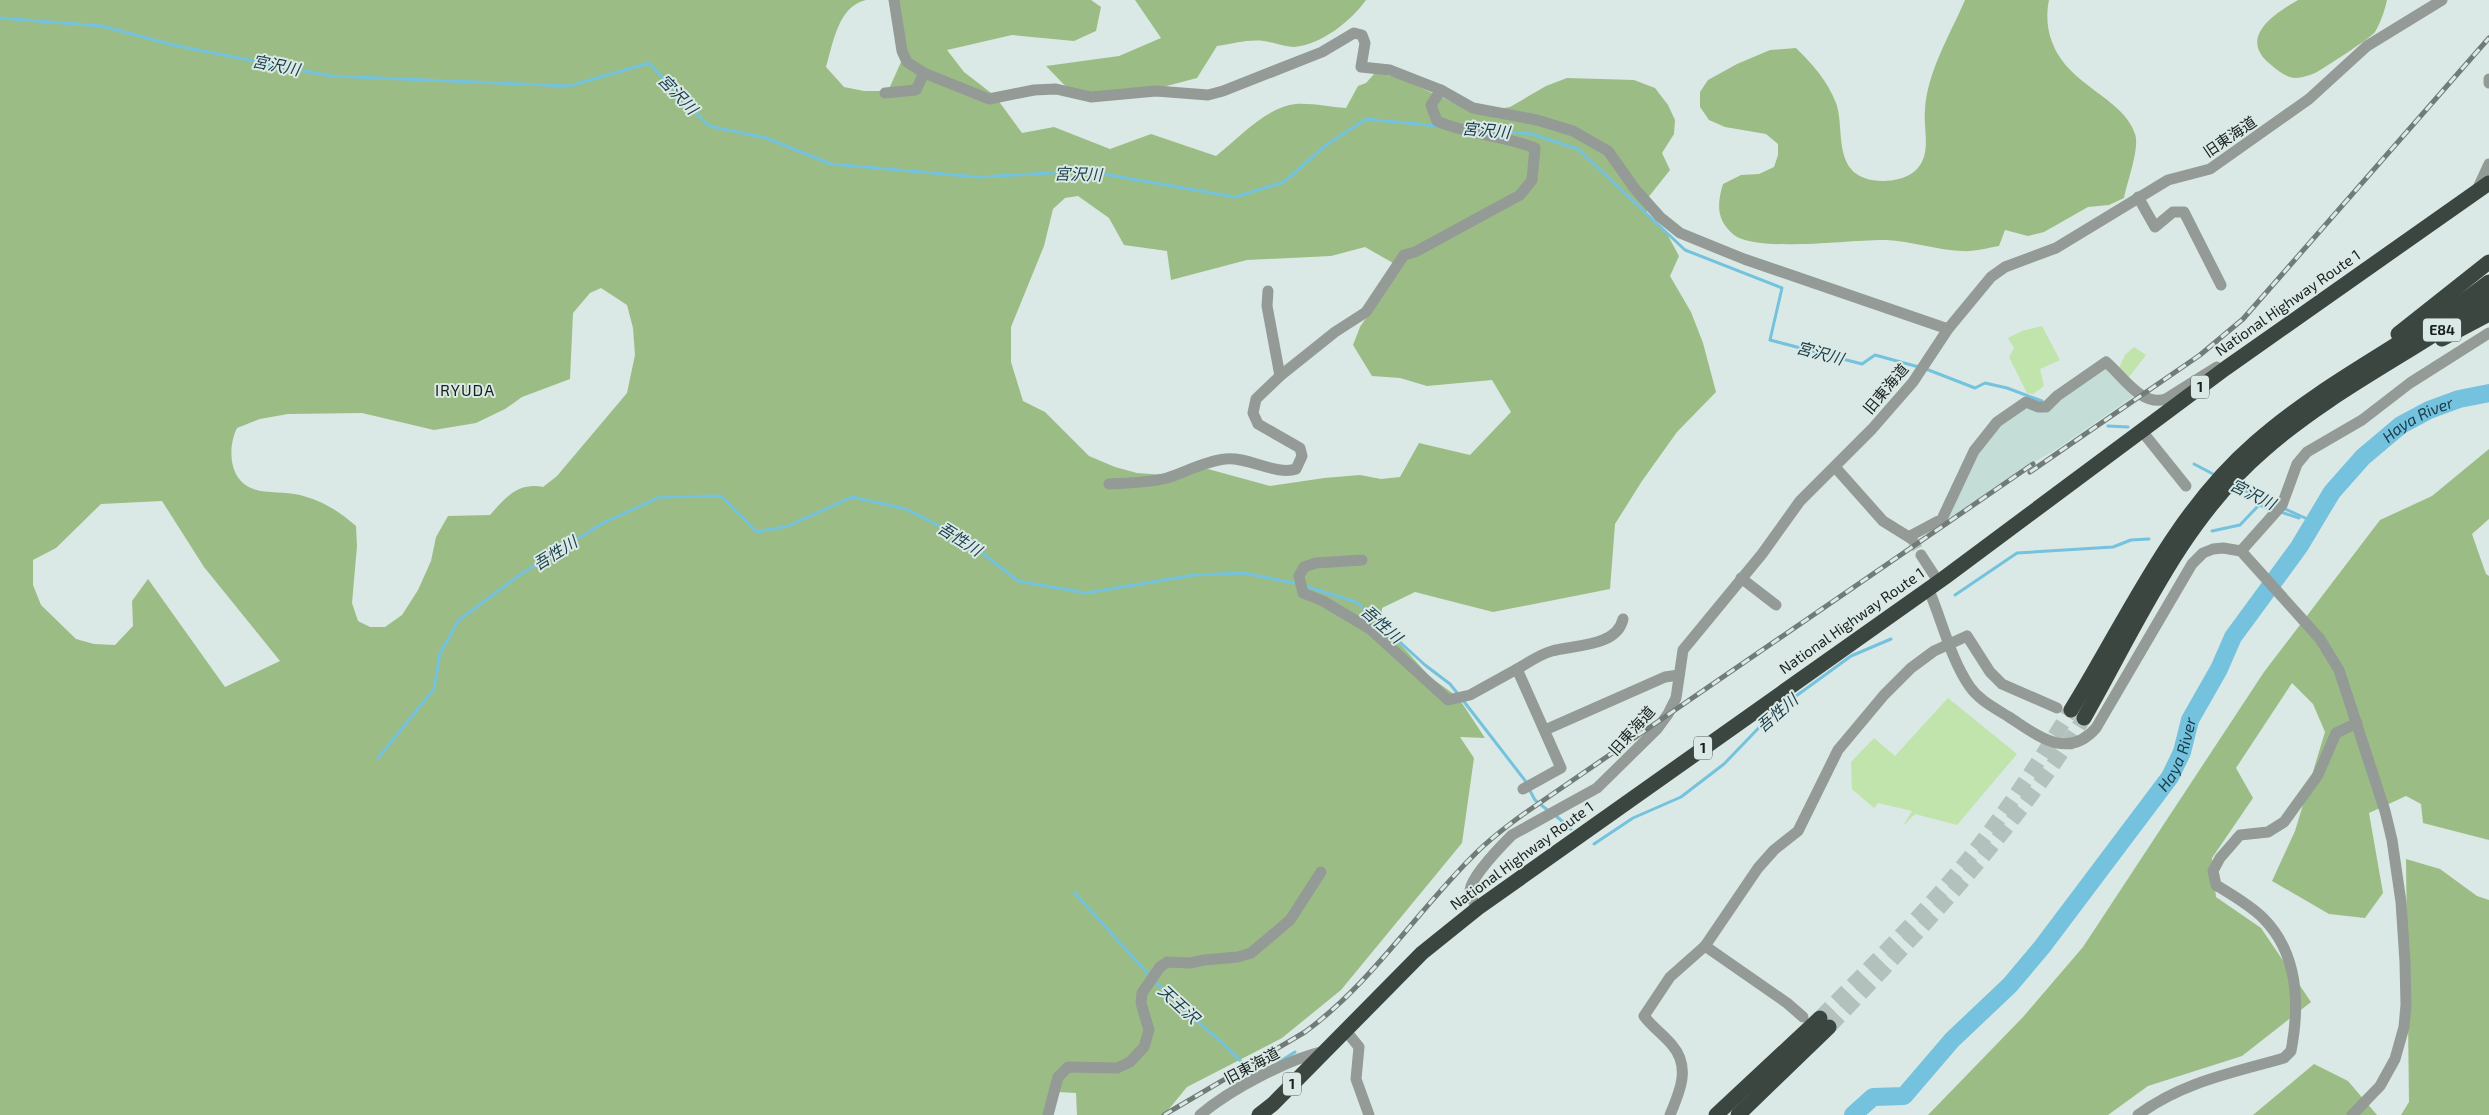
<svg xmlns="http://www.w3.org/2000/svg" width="2489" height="1115" font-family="'Exo 2','Noto Sans JP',sans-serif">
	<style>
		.built { fill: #c5ddd7 }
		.green { fill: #c1e3ac }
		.forest { fill: #9bbd85; fill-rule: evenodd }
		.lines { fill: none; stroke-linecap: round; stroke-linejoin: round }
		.stream { stroke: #74c2dd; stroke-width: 3 }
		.river { stroke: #74c2dd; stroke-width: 18 }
		.minor-tunnel { stroke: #b3c1bd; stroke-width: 11; stroke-dasharray: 11 5.5; stroke-linecap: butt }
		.highway-tunnel { stroke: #b3c1bd; stroke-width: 15; stroke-dasharray: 15 8; stroke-linecap: butt }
		.minor { stroke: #949a96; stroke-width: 11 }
		.highway { stroke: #3c4640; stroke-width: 15 }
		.rail-casing { stroke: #717b78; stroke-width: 5 }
		.rail { stroke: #dae9e5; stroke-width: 3; stroke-dasharray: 9; stroke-linecap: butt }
		.labels { text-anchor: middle; stroke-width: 4; stroke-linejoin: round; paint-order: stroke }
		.shield { fill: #dae9e5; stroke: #535c59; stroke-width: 1 }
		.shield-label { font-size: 14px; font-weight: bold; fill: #191f1d }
		.street-label { font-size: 15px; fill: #191f1d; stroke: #dae9e5 }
		.water-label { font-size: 16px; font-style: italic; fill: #183c49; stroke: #dae9e5 }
		.neighbourhood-label { font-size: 16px; letter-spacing: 1px; fill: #191f1d; stroke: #dae9e5 }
	</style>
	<rect width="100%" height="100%" fill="#dae9e5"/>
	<path class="built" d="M 2102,368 L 2109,369 L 2134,396 L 2054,451 L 2029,465 L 1945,521 L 1973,460 L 1999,425 L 2026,407 L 2041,412 Z"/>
	<g class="green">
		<path d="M 2042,326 L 2060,360 L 2040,369 L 2044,386 L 2033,394 L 2027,393 L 2009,357 L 2014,348 L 2008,338 L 2022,331 Z"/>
		<path d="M 2134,347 L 2146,355 L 2129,377 L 2119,368 L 2125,355 Z"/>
		<path d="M 1948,698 L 2017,754 L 1957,825 L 1915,814 L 1903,826 L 1912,811 L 1878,803 L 1874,808 L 1852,789 L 1851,762 L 1874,738 L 1895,756 Z"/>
	</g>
	<g class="forest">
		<path d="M 0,0 L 866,0 C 838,6 833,44 826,67 L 844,87 L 864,91 L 888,91 L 906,51 L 892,0 L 1091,0 L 1101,7 L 1096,31 L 1074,41 L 1012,35 L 947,50 L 964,72 L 995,96 L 1022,133 L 1054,127 L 1110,149 L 1151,134 L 1216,156 C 1239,138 1266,107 1296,104 C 1313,103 1329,107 1346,108 L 1358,86 L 1366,83 L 1375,73 L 1397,77 L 1476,113 L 1510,107 L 1546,86 L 1567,78 L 1634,80 L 1655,88 L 1668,105 L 1675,120 L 1674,134 L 1662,153 L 1670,170 L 1647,199 L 1647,215 L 1665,230 L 1679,256 L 1670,276 L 1691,312 L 1703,343 L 1716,392 L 1677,432 L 1642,481 L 1615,524 L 1610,589 L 1493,612 L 1415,592 L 1382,608 L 1381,627 L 1402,646 L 1430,677 L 1458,697 L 1485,738 L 1460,737 L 1474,758 L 1462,843 L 1341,990 L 1282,1038 L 1187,1087 L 1164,1115 L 1077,1115 L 1076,1093 L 1058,1092 L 1048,1115 L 0,1115 ZM 1078,196 L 1109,218 L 1124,245 L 1167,251 L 1171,280 L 1247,260 L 1331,256 L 1365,247 L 1400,267 L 1360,327 L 1353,345 L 1372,376 L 1400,378 L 1427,386 L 1492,380 L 1511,412 L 1470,455 L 1419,443 L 1400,477 L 1381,479 L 1360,475 L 1324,478 L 1270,486 L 1208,469 L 1165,475 L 1137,473 L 1115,467 L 1089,456 L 1045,412 L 1023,401 L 1011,362 L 1011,327 L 1044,246 L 1053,209 L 1065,198 ZM 601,288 L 627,305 L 633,328 L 635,355 L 627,393 L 557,476 L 543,487 C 518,482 505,498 490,515 L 448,516 L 436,537 L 431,561 L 418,590 L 402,615 L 385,627 L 370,627 L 358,621 L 352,603 L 357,546 L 356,526 C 339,511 323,501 300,495 C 285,491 265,494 251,488 C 228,478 228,446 237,428 L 260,419 L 288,414 L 362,413 L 434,430 L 476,423 L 505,409 L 522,397 L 570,379 L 573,313 L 590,293 ZM 162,501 L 204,567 L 280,661 L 225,687 L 148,579 L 132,601 L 133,626 L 115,645 L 94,644 L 76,639 L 41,605 L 33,585 L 33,560 L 56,548 L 101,504 Z"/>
		<path d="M 1135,0 L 1366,0 C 1351,21 1321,45 1294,47 C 1283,47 1273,42 1264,41 C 1249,39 1232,44 1217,46 L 1197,78 L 1140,93 L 1075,96 L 1046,66 L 1119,56 L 1161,38 Z"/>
		<path d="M 1965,0 L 2049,0 C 2046,14 2047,29 2052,42 C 2068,86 2123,97 2135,134 C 2140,148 2127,182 2124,198 L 2109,205 L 2088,207 L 2044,232 L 2028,236 L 2005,230 L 1999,246 C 1987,248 1974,252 1961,251 C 1936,250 1911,241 1886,240 C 1853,239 1758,253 1734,235 C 1716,220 1717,204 1723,184 L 1741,175 L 1759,174 L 1774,167 L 1778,155 L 1778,144 L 1766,134 L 1725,127 L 1709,120 L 1700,107 L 1700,92 L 1708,80 L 1737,64 L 1770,50 L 1796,48 C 1813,65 1827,80 1836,103 C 1843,122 1837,152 1851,169 C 1865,186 1903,184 1917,169 C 1932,153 1923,129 1925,110 C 1927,72 1950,35 1965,0 Z"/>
		<path d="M 2298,0 L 2387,0 C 2385,10 2380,24 2375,32 C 2372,37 2323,69 2315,73 C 2310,75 2301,78 2296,78 C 2285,77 2278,71 2270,64 C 2237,37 2276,13 2298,0 Z"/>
		<path d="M 2489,449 L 2489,519 L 2472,534 L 2486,574 L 2489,576 L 2489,840 L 2423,823 L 2421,804 L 2406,796 L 2369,813 L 2383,893 L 2365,918 L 2329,914 L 2272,881 L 2295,831 L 2325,732 L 2313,704 L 2292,683 L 2236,768 L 2253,798 L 2212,858 L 2216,897 L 2261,928 L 2311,1002 L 2242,1056 L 2148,1086 L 2108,1115 L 1928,1115 L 2023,1017 L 2083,947 L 2264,672 L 2380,520 L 2432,496 Z"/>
		<path d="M 2406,859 L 2440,869 L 2477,896 L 2489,900 L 2489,1115 L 2401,1115 L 2409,1102 Z"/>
		<path d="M 2314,1064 L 2348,1081 L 2377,1115 L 2253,1115 Z"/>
	</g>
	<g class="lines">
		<g class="stream">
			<path d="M 0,18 L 102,26 L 173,45 L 331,76 L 569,86 L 649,63 L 709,126 L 766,138 L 831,164 L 978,177 L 1086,171 L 1235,197 L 1284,182 L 1326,145 L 1366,119 L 1438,126"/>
			<path d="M 1486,130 L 1532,134 L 1578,149 L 1685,250 L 1782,288 L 1770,340 L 1862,364 L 1875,355 L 1926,369 L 1975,388 L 1985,383 L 2007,388 L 2042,401"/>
			<path d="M 2108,426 L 2128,427"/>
			<path d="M 2194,464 L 2215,475"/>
			<path d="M 2234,486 L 2314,522"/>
			<path d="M 2212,531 L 2240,525 L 2259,505 L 2299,518"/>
			<path d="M 1305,586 L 1356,602 L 1425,665 L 1450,684 L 1458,694"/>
			<path d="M 1955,595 L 2017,553 L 2113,547 L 2131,540 L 2149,539"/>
			<path d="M 1462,699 L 1527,783"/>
			<path d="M 378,758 L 434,689 L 440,653 L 459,620 L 521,574 L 603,523 L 660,497 L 721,496 L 757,532 L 788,526 L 852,497 L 906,509 L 963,538 L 1018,581 L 1086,593 L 1194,575 L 1244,573 L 1299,584"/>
			<path d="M 1529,789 L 1535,800 L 1550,812"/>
			<path d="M 1555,815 L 1571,829"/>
			<path d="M 1594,844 L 1633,818 L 1681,797 L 1724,764 L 1774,712 L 1851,656 L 1891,639"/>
			<path d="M 1075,893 L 1150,976"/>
			<path d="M 1154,980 C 1185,1015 1225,1040 1254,1076"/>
			<path d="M 1279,1062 L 1295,1052"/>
		</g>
		<path class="river" id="s1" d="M 1853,1115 L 1873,1097 L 1904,1096 L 1952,1040 L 2010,985 L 2042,947 L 2170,777 L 2182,752 L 2190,720 L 2219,669 L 2233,637 L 2299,547 L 2332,492 L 2363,457 L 2401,425 L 2429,410 L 2459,399 L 2489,393"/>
		<path class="minor-tunnel" d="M 1912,539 L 1921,555"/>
		<g class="highway-tunnel">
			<path d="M 1820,1018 C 1869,968 1920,918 1965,863 C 2004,815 2038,763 2071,710"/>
			<path d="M 1829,1027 C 1921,930 2013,832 2084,718"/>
		</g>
		<g class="minor">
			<path d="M 894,0 L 902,51 L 907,62 L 924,73 L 989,99 L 1034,90 L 1056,89 L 1091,97 L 1156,91 L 1208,95 L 1223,91 L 1322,52 L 1354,33 L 1362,35 L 1365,43 L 1361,67 L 1390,70 L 1441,90 L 1473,108 L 1537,120 L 1573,131 L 1608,151 L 1635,189 L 1660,217 L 1680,233 L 1744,259 L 1948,329"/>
			<path d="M 2489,79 L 2489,83"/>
			<path d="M 885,93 L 916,90 L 924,73"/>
			<path d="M 2476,192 L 2489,164"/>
			<path d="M 2138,197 L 2155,227 L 2173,212 L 2184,212 L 2221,285"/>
			<path d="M 1268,291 L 1267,306 L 1280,376"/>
			<path d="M 2141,430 L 2186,486"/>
			<path d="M 1835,467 L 1883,521 L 1912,539"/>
			<path d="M 1109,484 C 1128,483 1148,483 1167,478 C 1186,472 1205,461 1225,459 C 1247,456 1277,476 1296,469 L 1302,456 L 1300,448 L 1258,424 L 1253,413 L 1256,399 L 1280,376 L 1335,332 L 1366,312 L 1404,255 L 1415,252 L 1520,195 L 1532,180 L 1535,148 C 1503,135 1468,135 1437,121 L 1431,105 L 1441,90"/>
			<path d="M 1910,536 L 1942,519 L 1974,451 L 1997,422 L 2026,402 L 2038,407 L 2046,407 L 2057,396 L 2106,362 C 2123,376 2141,407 2166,399 L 2217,367"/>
			<path d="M 2241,551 L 2282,505 L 2297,464 L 2307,452 L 2362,420 L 2410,383 L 2489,333"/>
			<path d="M 1921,555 L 1938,581"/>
			<path d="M 1362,560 L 1316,563 L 1304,567 L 1299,576 L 1303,593 L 1323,601 L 1370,629 L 1448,700 L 1470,695 L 1517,669 L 1561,768 L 1523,789"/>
			<path d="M 1741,578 L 1776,605"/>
			<path d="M 1928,588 C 1942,620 1950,658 1970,687 C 1980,701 1995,708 2009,717 C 2037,735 2067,761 2096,728 L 2192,564 L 2203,553 L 2213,549 L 2223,548 L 2241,551 L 2320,639 L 2339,670 L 2385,811 L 2392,840 L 2401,902 L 2405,962 L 2406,1005 L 2404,1027 L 2395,1059 L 2380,1086 L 2352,1115"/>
			<path d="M 1517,669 C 1528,663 1540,654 1552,651 C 1573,645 1617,647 1623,619"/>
			<path d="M 1545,730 L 1665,677 L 1679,675"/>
			<path d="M 1478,908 C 1474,903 1470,897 1470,890 C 1472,876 1501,846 1512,835 L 1597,788 L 1657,729 L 1668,714 L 1676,698 L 1683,650 L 1762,554 L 1800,501 L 1872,429 L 1913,382 L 1948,329 L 1991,277 L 2005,267 L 2056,248 L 2168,180 L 2210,169 L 2309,99 L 2367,46 L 2442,0"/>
			<path d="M 1705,946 L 1787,1003 L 1803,1017"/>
			<path d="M 1346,1031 L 1359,1047 L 1356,1079 L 1369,1115"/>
			<path d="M 1048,1115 L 1058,1077 L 1068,1067 L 1117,1068 L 1130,1062 L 1144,1047 L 1149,1030 L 1141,1003 L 1142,993 L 1160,967 L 1167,962 L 1190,963 L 1204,960 L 1238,957 L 1251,953 L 1290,920 L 1321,872"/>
			<path d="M 1200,1115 C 1231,1089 1284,1061 1324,1051"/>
			<path d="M 1670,1115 C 1680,1091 1691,1067 1672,1045 C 1663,1034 1652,1027 1644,1016 L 1670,977 L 1705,946 L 1758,868 L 1774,850 L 1798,831 L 1838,750 L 1884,695 L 1911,668 L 1934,651 L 1967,636 L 1990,672 L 2002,684 L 2057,708"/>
			<path d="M 2138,1115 C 2182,1082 2232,1073 2284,1058 L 2291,1051 C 2300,1004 2299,954 2263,918 C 2250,905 2232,895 2216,885 L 2213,871 L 2220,858 L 2240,835 L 2268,832 L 2284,822 L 2318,775 L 2336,733 L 2357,723"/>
		</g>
		<g class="highway">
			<path d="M 2398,334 L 2489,262"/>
			<path d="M 2442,339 L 2489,314"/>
			<path d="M 2071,710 C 2128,618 2172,515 2255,443 C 2326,380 2414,340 2489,282"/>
			<path d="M 2084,718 C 2137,625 2181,521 2264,450 C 2332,390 2416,351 2489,298"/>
			<path d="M 1259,1115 L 1273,1104 L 1422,953 L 1478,908 L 1944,578 L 2226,368 L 2489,183"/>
			<path d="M 1716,1115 L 1820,1018"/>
			<path d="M 1738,1115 L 1829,1027"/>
		</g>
		<g class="rail-casing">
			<g id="rail">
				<path d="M 2030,472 L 2200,355 L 2243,319 L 2489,38"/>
				<path d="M 1164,1115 L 1305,1032 C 1372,983 1416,912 1475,854 C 1490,839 1507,826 1525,813 L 2033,464"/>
			</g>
		</g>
		<use href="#rail" class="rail"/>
	</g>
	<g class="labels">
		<g class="shield">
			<rect x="2423" y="318.5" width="38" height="23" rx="4"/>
			<rect x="2191" y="375.5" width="18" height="23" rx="4"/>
			<rect x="1694" y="736.5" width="18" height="23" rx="4"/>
			<rect x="1283" y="1072.5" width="18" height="23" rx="4"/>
		</g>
		<g class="shield-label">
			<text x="2442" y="335">E84</text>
			<text x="2200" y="392">1</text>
			<text x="1703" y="753">1</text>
			<text x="1292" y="1089">1</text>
		</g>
		<g class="street-label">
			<text transform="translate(2230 137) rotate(-34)" y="5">旧東海道</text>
			<text transform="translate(2288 303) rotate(-35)" y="5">National Highway Route 1</text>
			<text transform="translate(1886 389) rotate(-50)" y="5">旧東海道</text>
			<text transform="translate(1852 621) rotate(-35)" y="5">National Highway Route 1</text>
			<text transform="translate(1632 731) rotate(-48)" y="5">旧東海道</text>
			<text transform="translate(1522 856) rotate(-36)" y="5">National Highway Route 1</text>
			<text transform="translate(1252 1066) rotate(-28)" y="5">旧東海道</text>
		</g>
		<g class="water-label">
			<text transform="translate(276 65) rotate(11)" y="6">宮沢川</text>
			<text transform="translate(678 94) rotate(46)" y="6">宮沢川</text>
			<text transform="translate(1486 130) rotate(5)" y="6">宮沢川</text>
			<text transform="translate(1078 174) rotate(1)" y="6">宮沢川</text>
			<text transform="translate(1820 353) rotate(15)" y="6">宮沢川</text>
			<text dy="6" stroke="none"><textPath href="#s1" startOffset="918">Haya River</textPath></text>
			<text transform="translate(2253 494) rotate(26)" y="6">宮沢川</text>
			<text transform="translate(960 539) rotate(32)" y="6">吾性川</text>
			<text transform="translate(555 553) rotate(-32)" y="6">吾性川</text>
			<text transform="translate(1382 624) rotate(41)" y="6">吾性川</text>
			<text transform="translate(1777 713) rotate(-41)" y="6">吾性川</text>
			<text dy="6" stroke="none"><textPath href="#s1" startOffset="498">Haya River</textPath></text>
			<text transform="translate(1179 1004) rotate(43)" y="6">天王沢</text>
		</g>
		<g class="neighbourhood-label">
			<text x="465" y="396">IRYUDA</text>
		</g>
	</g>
</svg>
